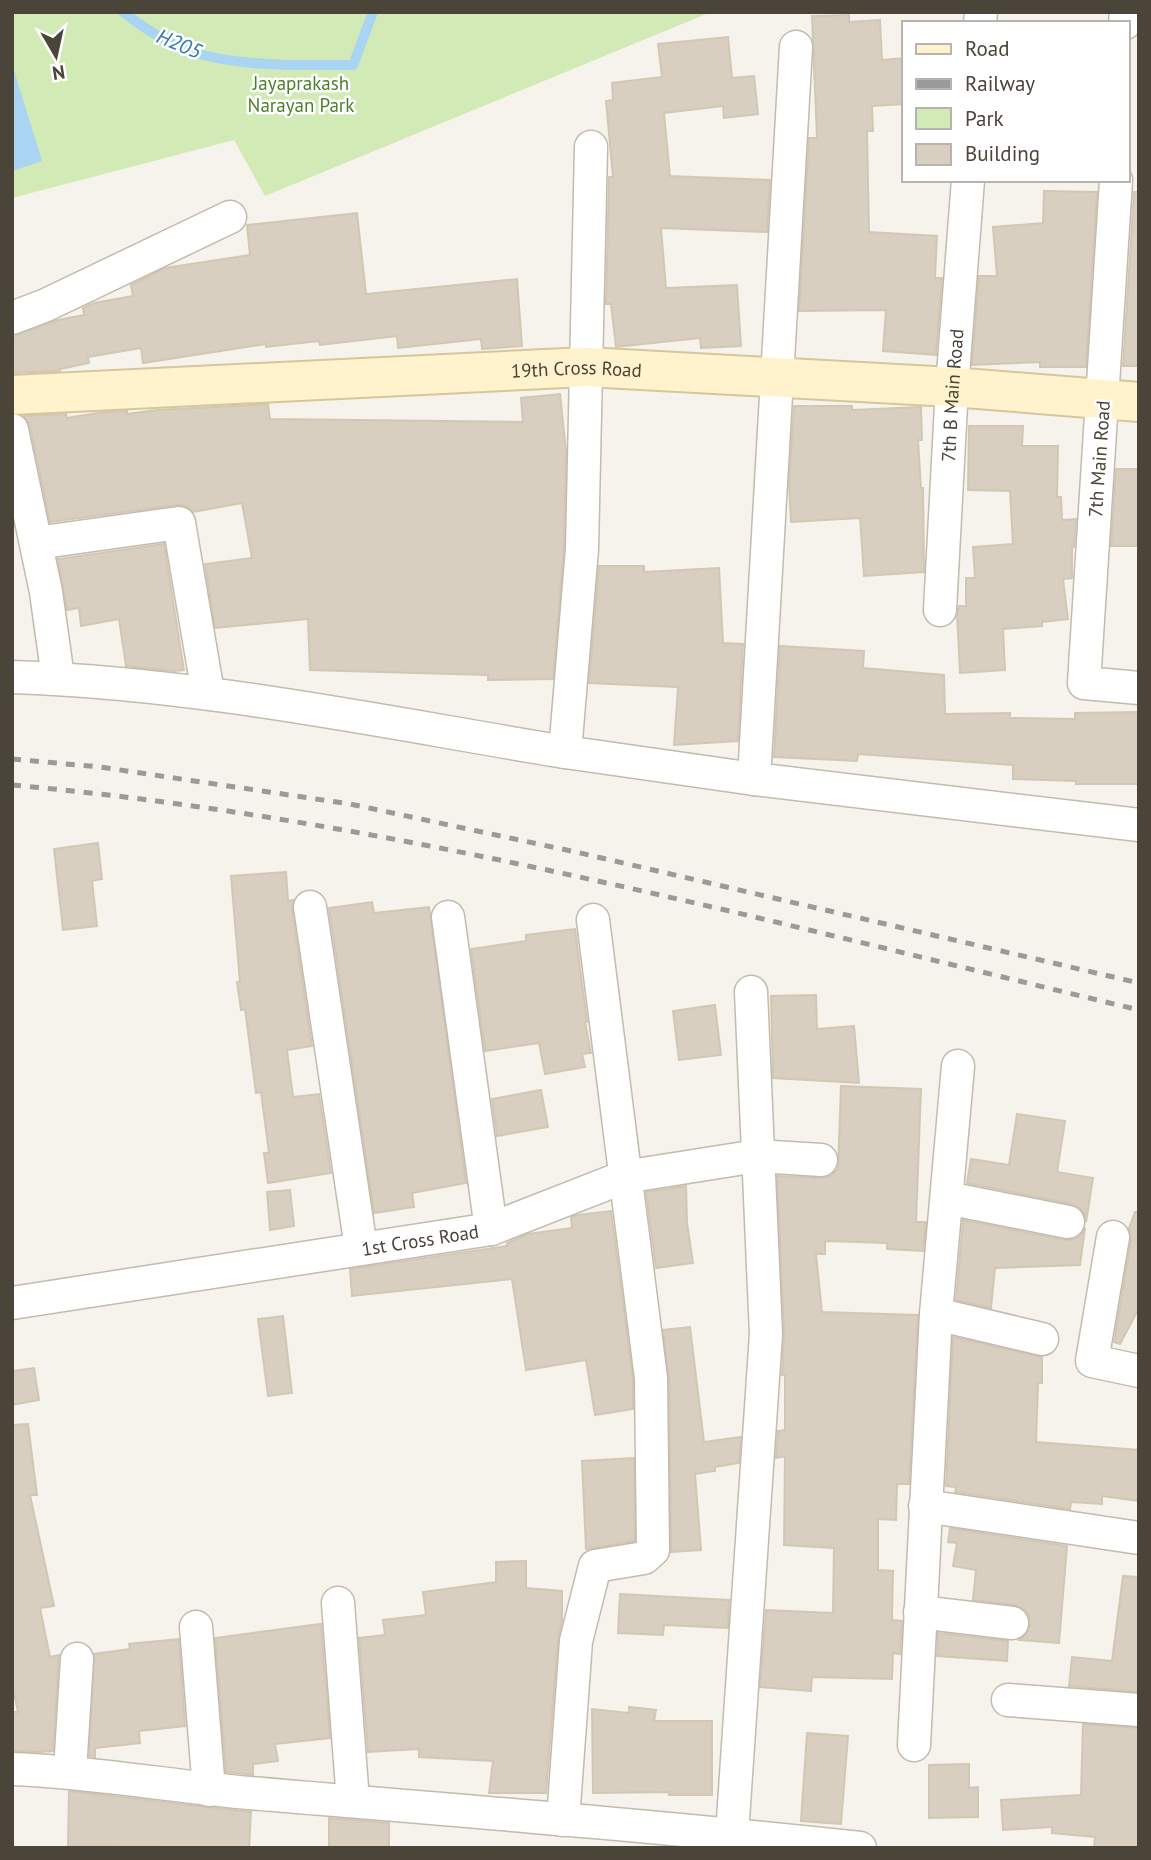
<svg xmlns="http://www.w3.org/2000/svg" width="1151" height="1860" font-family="'PT Sans',sans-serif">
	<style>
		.green { fill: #d2eab5 }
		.water { fill: #a9d4f2 }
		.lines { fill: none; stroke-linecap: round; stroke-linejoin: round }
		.stream { stroke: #a9d4f2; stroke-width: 10 }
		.building { fill: #d8cfc1; stroke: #d3c7b4; stroke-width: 2 }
		.street-casing { stroke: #c2bbae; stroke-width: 35 }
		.secondary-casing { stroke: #d6c79b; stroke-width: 42 }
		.street { stroke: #fff; stroke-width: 32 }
		.secondary { stroke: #fff3cd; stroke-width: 38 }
		.rail { stroke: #9a9a9a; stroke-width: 5; stroke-dasharray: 9 9; stroke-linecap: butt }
		.labels { text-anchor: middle; stroke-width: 5; stroke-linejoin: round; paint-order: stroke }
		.park-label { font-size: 19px; fill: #4a7f2a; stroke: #fff }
		.street-label { font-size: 19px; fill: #4b4439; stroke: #fff }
		.water-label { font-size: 21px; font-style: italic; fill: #2e7ab2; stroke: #fff }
	</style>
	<rect width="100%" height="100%" fill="#f6f3ec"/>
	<path class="green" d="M 12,12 L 711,12 L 265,196 L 234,140 L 12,198 Z"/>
	<path class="water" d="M 12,64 L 42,161 L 12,171 Z"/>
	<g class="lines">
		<path class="stream" d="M 123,12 C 145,29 175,48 203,55 C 251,67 303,65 353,65 L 373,12"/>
	</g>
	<g class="building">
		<path d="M 849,15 L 849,22 L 880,20 L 882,60 L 904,58 L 904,104 L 872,106 L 873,131 L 867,131 L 869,232 L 937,236 L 935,278 L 942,278 L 936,355 L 883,351 L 886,310 L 799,311 L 809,138 L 817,138 L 812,16 Z"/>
		<path d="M 728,37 L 732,78 L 754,76 L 758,114 L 724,118 L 723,106 L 664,113 L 670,176 L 770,180 L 767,232 L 661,228 L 666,288 L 737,285 L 741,346 L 701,348 L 700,338 L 616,347 L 611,304 L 606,304 L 609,177 L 613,177 L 606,101 L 613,100 L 612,83 L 662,77 L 658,44 Z"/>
		<path d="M 1044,191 L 1097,192 L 1086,367 L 1040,367 L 1040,362 L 972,365 L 979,276 L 997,276 L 993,227 L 1043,223 Z"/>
		<path d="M 1134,192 L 1139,192 L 1139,366 L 1123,366 Z"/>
		<path d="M 357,213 L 366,294 L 517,279 L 522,346 L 482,349 L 481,339 L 398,348 L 397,336 L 320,345 L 319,341 L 266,347 L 266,344 L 143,363 L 141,348 L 88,357 L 89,363 L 60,369 L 60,371 L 12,373 L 12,336 L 58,320 L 84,315 L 83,308 L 94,303 L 133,296 L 131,285 L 165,268 L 250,255 L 247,225 Z"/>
		<path d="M 560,394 L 566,451 L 564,548 L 553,679 L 488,680 L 488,675 L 310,670 L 308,619 L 215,628 L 205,564 L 252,558 L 242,503 L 193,512 L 186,506 L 176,505 L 50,522 L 30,426 L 24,416 L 66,414 L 67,418 L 104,412 L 127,411 L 127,414 L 157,410 L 268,404 L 270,419 L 523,422 L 521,398 Z"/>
		<path d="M 794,406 L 852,406 L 852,410 L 921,407 L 922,440 L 918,440 L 921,488 L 923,488 L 924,572 L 864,576 L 860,518 L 791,522 L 789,484 Z"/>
		<path d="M 969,426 L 1023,426 L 1022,446 L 1058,446 L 1057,497 L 1061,497 L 1062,520 L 1076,519 L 1074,547 L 1072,547 L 1072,578 L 1063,579 L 1068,619 L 1042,622 L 1042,626 L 1003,629 L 1005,670 L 960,673 L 957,614 L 959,606 L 966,606 L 966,578 L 975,578 L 973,547 L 1013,544 L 1010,491 L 968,490 Z"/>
		<path d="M 1116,469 L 1139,469 L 1139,546 L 1111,546 Z"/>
		<path d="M 164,544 L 184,670 L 173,671 L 126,666 L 119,619 L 81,626 L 79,608 L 67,610 L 58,559 Z"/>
		<path d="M 599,566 L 644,566 L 644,572 L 719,568 L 723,643 L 743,644 L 738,741 L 674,745 L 678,687 L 589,683 Z"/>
		<path d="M 780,646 L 864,651 L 863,668 L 944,675 L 945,714 L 1010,713 L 1010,718 L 1075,719 L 1075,713 L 1139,712 L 1139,784 L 1076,784 L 1076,781 L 1013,779 L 1013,765 L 858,754 L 857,761 L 774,757 Z"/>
		<path d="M 98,843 L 102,879 L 92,881 L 97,926 L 63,930 L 54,849 Z"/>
		<path d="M 286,872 L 288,901 L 293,900 L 292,910 L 312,1046 L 287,1050 L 293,1097 L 319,1094 L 331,1173 L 268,1183 L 264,1153 L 269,1153 L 261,1092 L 256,1093 L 245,1009 L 241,1010 L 237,982 L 240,982 L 231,876 Z"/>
		<path d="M 372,902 L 374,913 L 429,907 L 466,1183 L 412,1193 L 414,1207 L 374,1213 L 329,908 Z"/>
		<path d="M 575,929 L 587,1022 L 585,1022 L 591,1053 L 582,1054 L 585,1067 L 545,1074 L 539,1043 L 485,1051 L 471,949 L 526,941 L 526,935 Z"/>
		<path d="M 816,995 L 817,1029 L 854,1026 L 859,1083 L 773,1078 L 771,996 Z"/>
		<path d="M 715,1005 L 721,1055 L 679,1060 L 673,1011 Z"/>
		<path d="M 841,1086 L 921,1089 L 916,1222 L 926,1222 L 923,1251 L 887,1249 L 887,1243 L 825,1241 L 825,1254 L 816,1254 L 822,1312 L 918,1315 L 909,1484 L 897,1484 L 896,1520 L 878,1519 L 878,1570 L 893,1571 L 892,1620 L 902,1621 L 900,1654 L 893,1653 L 892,1679 L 812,1677 L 811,1691 L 760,1687 L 766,1610 L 833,1613 L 834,1548 L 784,1545 L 785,1456 L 776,1458 L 778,1431 L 785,1430 L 785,1375 L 782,1375 L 784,1333 L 777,1176 L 821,1178 L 830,1176 L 838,1169 Z"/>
		<path d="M 541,1090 L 548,1127 L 497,1136 L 492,1099 Z"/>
		<path d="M 1017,1114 L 1065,1121 L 1057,1172 L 1093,1178 L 1086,1222 L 1085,1215 L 1081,1209 L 1072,1204 L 967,1183 L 971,1159 L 1009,1165 Z"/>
		<path d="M 686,1186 L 687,1223 L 693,1263 L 656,1268 L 646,1192 Z"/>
		<path d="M 290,1190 L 294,1226 L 270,1230 L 267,1192 Z"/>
		<path d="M 611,1211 L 633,1379 L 633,1409 L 595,1415 L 586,1360 L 526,1370 L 512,1279 L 352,1296 L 350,1269 L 507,1246 L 507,1243 L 528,1234 L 572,1228 L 571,1217 L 577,1215 Z"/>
		<path d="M 1135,1212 L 1139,1212 L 1139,1308 L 1120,1344 L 1114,1342 L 1131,1240 L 1129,1228 Z"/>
		<path d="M 963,1220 L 1064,1240 L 1075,1239 L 1081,1235 L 1085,1228 L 1080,1265 L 995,1268 L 991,1308 L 956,1300 Z"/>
		<path d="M 283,1316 L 292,1393 L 268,1396 L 258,1319 Z"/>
		<path d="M 690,1327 L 704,1442 L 741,1437 L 739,1463 L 715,1467 L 715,1471 L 695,1474 L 701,1550 L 671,1552 L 669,1378 L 663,1330 Z"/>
		<path d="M 953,1337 L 1042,1357 L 1042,1383 L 1038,1383 L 1036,1442 L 1139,1450 L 1139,1501 L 1102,1496 L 1102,1504 L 1071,1502 L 1070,1509 L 955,1492 L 956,1487 L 946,1486 Z"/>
		<path d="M 34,1368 L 39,1400 L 12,1405 L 12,1371 Z"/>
		<path d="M 28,1424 L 37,1495 L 30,1495 L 54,1606 L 40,1608 L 50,1657 L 59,1655 L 53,1751 L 40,1752 L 12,1751 L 12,1712 L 18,1712 L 12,1684 L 12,1425 Z"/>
		<path d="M 634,1458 L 635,1541 L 586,1549 L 582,1461 Z"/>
		<path d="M 950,1528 L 1067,1546 L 1059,1643 L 1019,1640 L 1026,1634 L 1030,1626 L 1029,1616 L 1024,1609 L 1014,1605 L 973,1600 L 976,1570 L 953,1566 L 957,1543 L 948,1542 Z"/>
		<path d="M 526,1561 L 526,1588 L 562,1591 L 562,1620 L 558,1640 L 546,1793 L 489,1793 L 493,1761 L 419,1757 L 419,1749 L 368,1752 L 359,1638 L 385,1635 L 383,1620 L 426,1615 L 423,1592 L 496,1582 L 496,1562 Z"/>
		<path d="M 1123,1576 L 1139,1577 L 1139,1692 L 1069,1686 L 1072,1657 L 1112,1661 Z"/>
		<path d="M 620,1594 L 729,1600 L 728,1628 L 664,1625 L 663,1635 L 618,1633 Z"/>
		<path d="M 321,1624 L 330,1738 L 275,1744 L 278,1761 L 253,1764 L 253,1775 L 226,1772 L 215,1638 Z"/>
		<path d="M 938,1633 L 1008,1641 L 1007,1661 L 937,1656 Z"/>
		<path d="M 179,1639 L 185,1726 L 139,1731 L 140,1743 L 95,1748 L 95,1757 L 89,1756 L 94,1654 L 130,1649 L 129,1644 Z"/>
		<path d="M 629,1707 L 656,1710 L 654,1721 L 712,1721 L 712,1795 L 669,1795 L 669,1792 L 593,1793 L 592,1709 L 629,1713 Z"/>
		<path d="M 1083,1724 L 1139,1728 L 1139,1848 L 1094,1847 L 1095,1837 L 1052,1833 L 1052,1827 L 1003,1830 L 1001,1800 L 1081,1795 Z"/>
		<path d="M 807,1733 L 848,1736 L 841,1824 L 801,1821 Z"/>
		<path d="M 969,1764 L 969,1788 L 978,1787 L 978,1817 L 929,1818 L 929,1765 Z"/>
		<path d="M 69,1791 L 251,1812 L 249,1848 L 68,1846 Z"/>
		<path d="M 329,1818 L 389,1823 L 389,1848 L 329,1848 Z"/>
	</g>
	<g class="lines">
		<g class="street-casing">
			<g id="street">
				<path d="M 980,23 L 981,12"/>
				<path d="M 1125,23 L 1126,12"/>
				<path d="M 591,147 L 582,549 L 565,752 L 754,779 L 796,47"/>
				<path d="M 1116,180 L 1084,683 L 1139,688"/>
				<path d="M 12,318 L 46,305 L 230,217"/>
				<path d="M 12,430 L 46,592 L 58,678"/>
				<path d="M 36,543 L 179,523 L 208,693"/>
				<path id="s1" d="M 940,610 L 952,387 L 968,180"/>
				<path d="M 12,677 C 198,683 382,722 565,752"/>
				<path d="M 754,779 L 1139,825"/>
				<path d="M 310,907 L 361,1248"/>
				<path d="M 448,917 L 491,1229"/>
				<path d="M 947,1198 L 1068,1222"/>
				<path d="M 1113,1237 L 1092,1361 L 1139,1371"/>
				<path id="s2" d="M 12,1303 L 491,1229 L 624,1177 L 757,1156 L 821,1160"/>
				<path d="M 936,1314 L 1042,1339"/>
				<path d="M 925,1506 L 1139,1538"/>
				<path d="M 338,1603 L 353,1801"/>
				<path d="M 920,1612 L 1012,1623"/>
				<path d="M 196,1627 L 209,1790"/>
				<path d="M 1008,1700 L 1139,1710"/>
				<path d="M 914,1745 L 936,1314 L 958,1066"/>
				<path d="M 12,1769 C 92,1772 170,1786 249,1793 C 453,1810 657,1826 860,1848"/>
				<path d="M 70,1771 L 77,1659"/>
				<path d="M 563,1820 L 576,1641 L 595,1566 L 644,1558 L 653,1550 L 651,1378 L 593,920"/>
				<path d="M 732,1834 L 766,1334 L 751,992"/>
			</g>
		</g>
		<g class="secondary-casing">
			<g id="secondary">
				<path id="s3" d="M 12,395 L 586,367 L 952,387 L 1139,402"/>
			</g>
		</g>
		<use href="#street" class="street"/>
		<use href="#secondary" class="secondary"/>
		<g class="rail">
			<path d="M 12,759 L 100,767 L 350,804 L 576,852 L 1139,983"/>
			<path d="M 12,785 C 394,819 766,921 1139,1010"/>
		</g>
	</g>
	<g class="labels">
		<g class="park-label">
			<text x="301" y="90">Jayaprakash<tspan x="301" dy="22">Narayan Park</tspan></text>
		</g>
		<g class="street-label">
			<text dy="7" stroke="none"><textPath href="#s3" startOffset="565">19th Cross Road</textPath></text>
			<text dy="7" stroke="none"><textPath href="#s1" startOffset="215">7th B Main Road</textPath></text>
			<text transform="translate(1099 459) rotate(-86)" y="7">7th Main Road</text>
			<text dy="7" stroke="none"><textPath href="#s2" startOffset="413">1st Cross Road</textPath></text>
		</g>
		<g class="water-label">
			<text transform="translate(179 44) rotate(22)" y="7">H205</text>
		</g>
	</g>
	<rect width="1151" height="1860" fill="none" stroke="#4b4439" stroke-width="28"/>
	<rect x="902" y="21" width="228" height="161" fill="#ffffff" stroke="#b7b4b0" stroke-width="2"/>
	<rect x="916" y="44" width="35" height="10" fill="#fff3cd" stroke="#b7b4b0" stroke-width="2"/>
	<text x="965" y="56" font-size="21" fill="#4b4439">Road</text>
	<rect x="916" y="79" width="35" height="10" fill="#9a9a9a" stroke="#b7b4b0" stroke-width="2"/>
	<text x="965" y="91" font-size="21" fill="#4b4439">Railway</text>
	<rect x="916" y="108" width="35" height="21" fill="#d2eab5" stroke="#b7b4b0" stroke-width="2"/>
	<text x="965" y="126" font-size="21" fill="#4b4439">Park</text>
	<rect x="916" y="144" width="35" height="21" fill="#d8cfc1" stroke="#b7b4b0" stroke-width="2"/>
	<text x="965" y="161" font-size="21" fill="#4b4439">Building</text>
	<g transform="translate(56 56) rotate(171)" stroke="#ffffff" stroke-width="5" paint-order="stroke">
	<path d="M0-5L12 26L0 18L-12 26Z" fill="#4b4439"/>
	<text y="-10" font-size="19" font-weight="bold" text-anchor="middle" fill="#4b4439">N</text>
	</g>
</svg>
